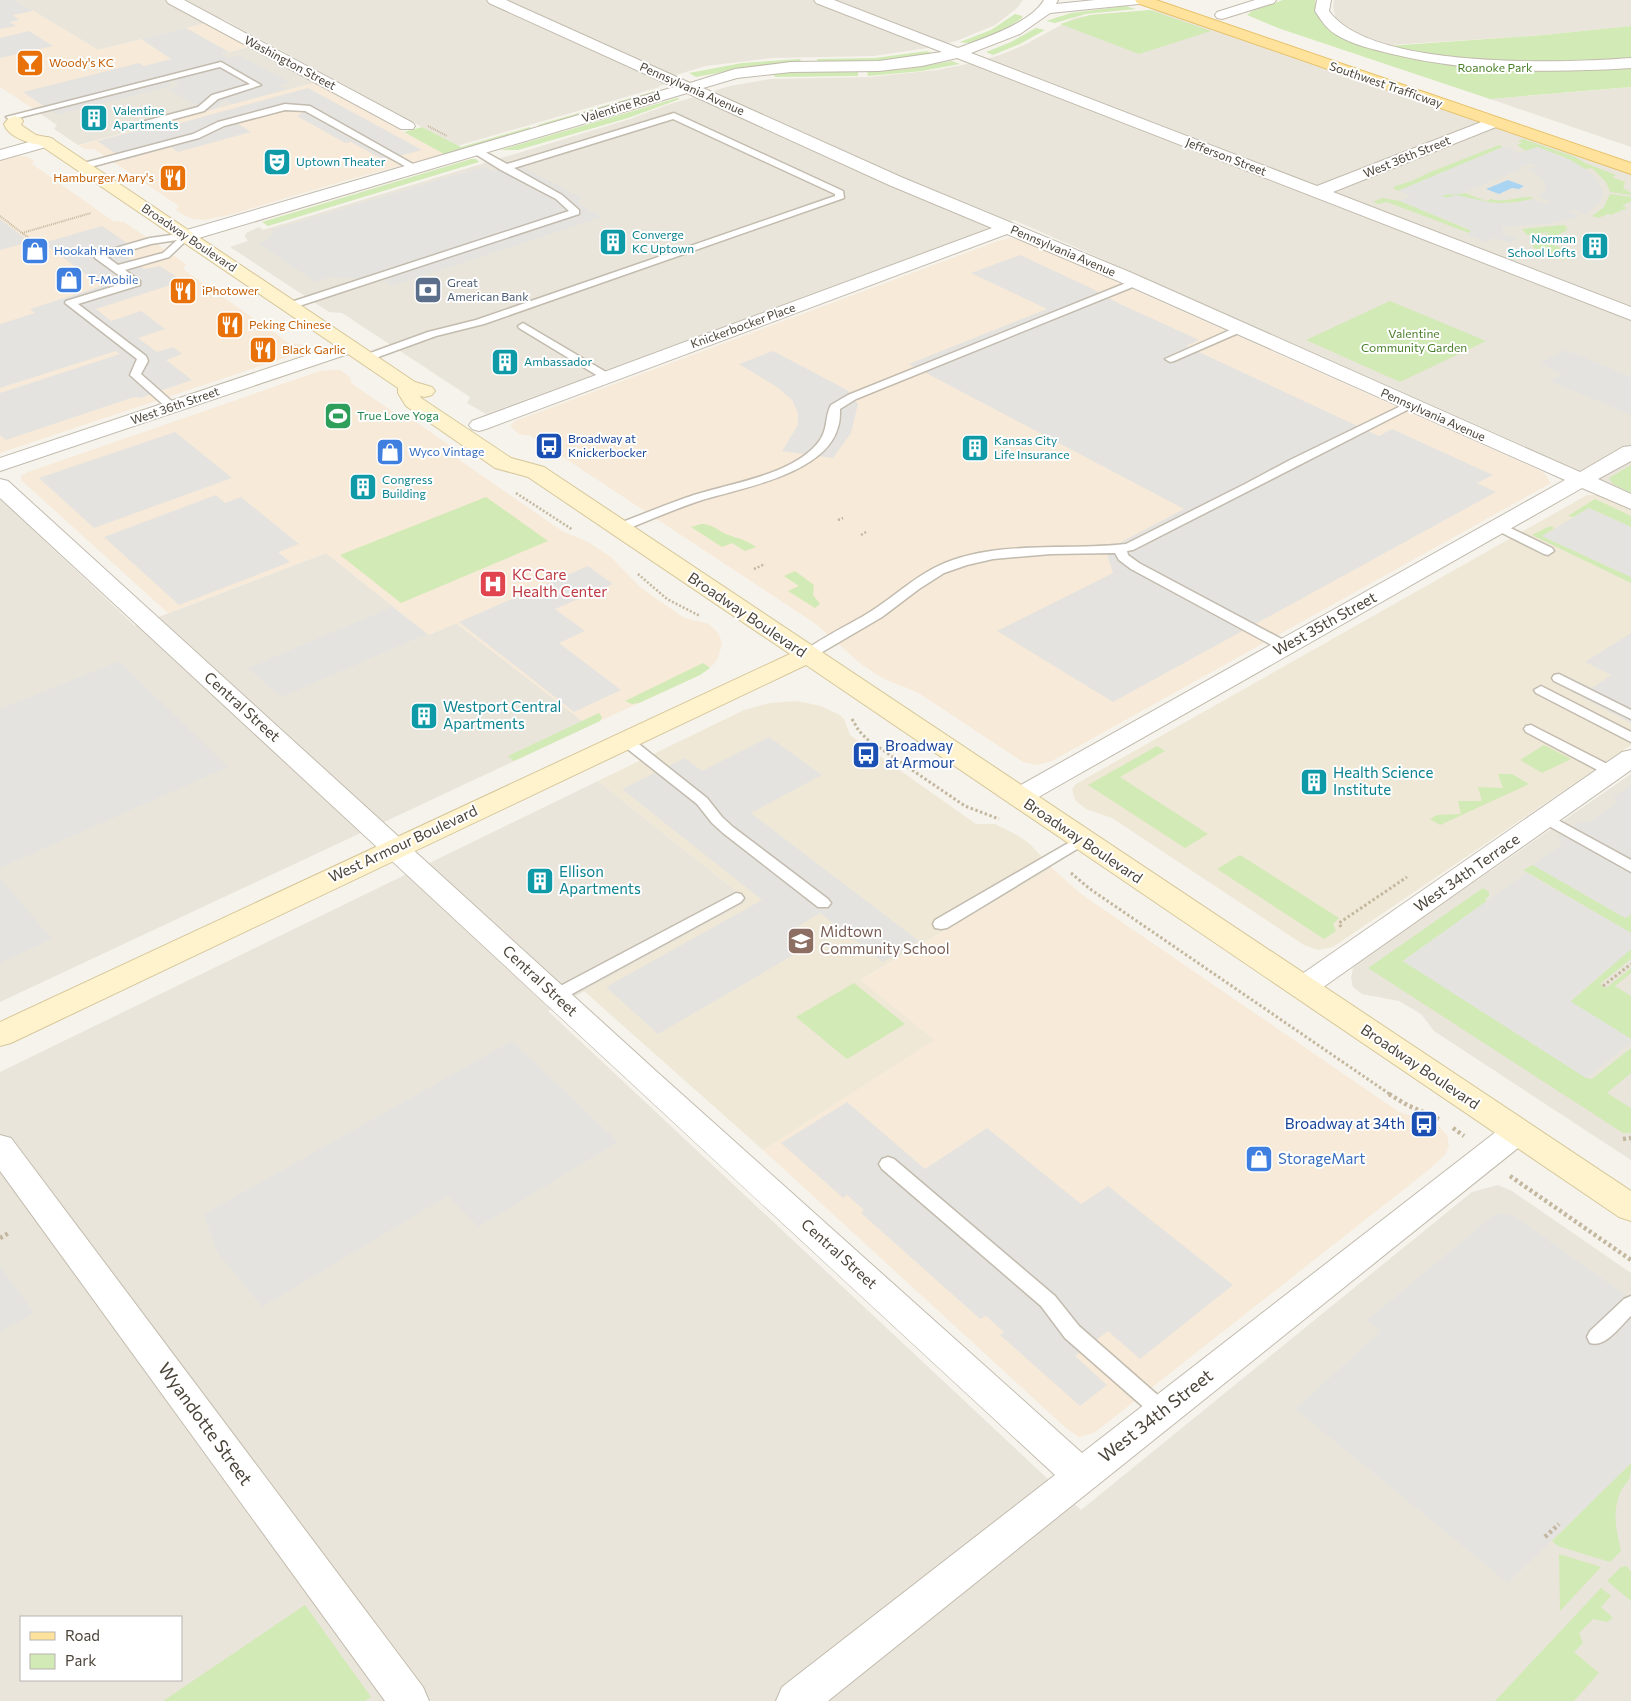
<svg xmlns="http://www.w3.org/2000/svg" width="1631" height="1701" font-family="Commissioner,sans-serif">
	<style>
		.residential { fill: #eae5da; fill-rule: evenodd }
		.commercial { fill: #f7ead8 }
		.education { fill: #efe8d6 }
		.green { fill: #d2eab5 }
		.parking { fill: #e5e3e0; fill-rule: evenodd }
		.water { fill: #a9d4f2 }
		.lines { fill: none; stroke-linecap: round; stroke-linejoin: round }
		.service-casing { stroke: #c2bbae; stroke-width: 3 }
		.minor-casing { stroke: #c2bbae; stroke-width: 2 }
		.secondary-casing { stroke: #d6c79b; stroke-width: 2 }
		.primary-casing { stroke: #e6c16a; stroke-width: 2 }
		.path-far3 { stroke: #c4b79f; stroke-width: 2; stroke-dasharray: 1 1; stroke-linecap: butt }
		.path-far2 { stroke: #c4b79f; stroke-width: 2.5; stroke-dasharray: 2 2; stroke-linecap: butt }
		.path-far1 { stroke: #c4b79f; stroke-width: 3; stroke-dasharray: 2.5 2.5; stroke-linecap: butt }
		.path { stroke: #c4b79f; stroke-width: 4.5; stroke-dasharray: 3 3; stroke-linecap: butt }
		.service { fill: #fff; fill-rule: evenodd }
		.minor { fill: #fff; fill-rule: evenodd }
		.secondary { fill: #fff3cd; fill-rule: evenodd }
		.primary { fill: #ffe39c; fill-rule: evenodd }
		.labels { text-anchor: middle; stroke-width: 4; stroke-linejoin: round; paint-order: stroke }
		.far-food-label { font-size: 12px; fill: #c56008; stroke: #fff; text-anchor: start }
		.far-street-label { font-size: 12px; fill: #4b4439; stroke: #fff }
		.far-park-label { font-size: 12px; fill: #4a7f2a; stroke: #fff }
		.far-culture-label { font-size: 12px; fill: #0d838f; stroke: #fff; text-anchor: start }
		.far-shop-label { font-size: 12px; fill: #366cbe; stroke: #fff; text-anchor: start }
		.far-service-label { font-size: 12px; fill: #4e5e75; stroke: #fff; text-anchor: start }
		.far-leisure-label { font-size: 12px; fill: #27864d; stroke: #fff; text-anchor: start }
		.far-transit-label { font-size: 12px; fill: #164399; stroke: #fff; text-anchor: start }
		.health-label { font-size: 15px; fill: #be3a42; stroke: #fff; text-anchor: start }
		.street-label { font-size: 15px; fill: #4b4439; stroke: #fff }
		.culture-label { font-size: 15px; fill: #0d838f; stroke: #fff; text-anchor: start }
		.transit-label { font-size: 15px; fill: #164399; stroke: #fff; text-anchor: start }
		.education-label { font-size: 15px; fill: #785e54; stroke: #fff; text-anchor: start }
		.shop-label { font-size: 15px; fill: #366cbe; stroke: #fff; text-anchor: start }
		.near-street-label { font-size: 18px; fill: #4b4439; stroke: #fff }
	</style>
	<rect width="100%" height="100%" fill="#f6f3ec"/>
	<g class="residential">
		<path d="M 15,0 L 1023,0 L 1016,9 L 995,25 L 959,40 L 934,47 L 874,56 L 772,58 L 706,66 L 676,75 L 666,84 L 659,86 L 660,87 L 457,146 L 223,19 L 98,50 Z"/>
		<path d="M 1334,0 L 1631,0 L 1631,26 L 1544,35 L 1390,45 L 1356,33 L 1336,19 L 1333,7 Z"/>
		<path d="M 1157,10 L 1631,173 L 1631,493 L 1014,220 L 486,414 L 467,403 L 470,397 L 342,313 L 329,312 L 230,247 L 248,241 L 245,237 L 246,233 L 259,227 L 263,230 L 630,119 L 667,105 L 730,86 L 770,79 L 869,77 L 937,70 L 972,63 L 1000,55 L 1026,44 L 1074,18 L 1098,14 Z"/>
		<path d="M 249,47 L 314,83 L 78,145 L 54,129 L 57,125 L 32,108 L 166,74 L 159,69 Z"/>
		<path d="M 1631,87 L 1631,147 L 1490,99 L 1621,88 Z"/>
		<path d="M 0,499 L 135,626 L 326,553 L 429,635 L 456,623 L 589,726 L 0,1002 Z"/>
		<path d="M 1631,774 L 1631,1160 L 1434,1031 L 1421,1014 L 1399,1001 L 1362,994 L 1353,987 L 1351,978 L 1353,968 L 1360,961 Z"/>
		<path d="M 598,781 L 749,901 L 548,1011 L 1081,1510 L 1472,1192 L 1498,1185 L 1512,1191 L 1631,1273 L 1631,1701 L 0,1701 L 0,1072 ZM 21,1617 L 181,1617 L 181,1680 L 21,1680 Z"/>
	</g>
	<g class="commercial">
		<path d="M 0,0 L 15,0 L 98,50 L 206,23 L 249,47 L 160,69 L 167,74 L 32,108 L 0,87 Z"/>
		<path d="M 314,83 L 444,154 L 347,180 L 229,215 L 203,220 L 193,219 L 182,214 L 176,210 L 179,206 L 94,149 L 84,149 L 79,145 Z"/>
		<path d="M 19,156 L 28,157 L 34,161 L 32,164 L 113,221 L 124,222 L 186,264 L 183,269 L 289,343 L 301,344 L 304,348 L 303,350 L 296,354 L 0,453 L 0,161 Z"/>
		<path d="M 1010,238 L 1026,242 L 1539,470 L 1545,474 L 1551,483 L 1052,761 L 1037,765 L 1023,762 L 917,692 L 884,679 L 861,664 L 816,624 L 531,436 L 519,434 L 510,426 L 515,421 L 995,242 Z"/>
		<path d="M 331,370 L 340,370 L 350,377 L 351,383 L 402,418 L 416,422 L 459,452 L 458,459 L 562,531 L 588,542 L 611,557 L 640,587 L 684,618 L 709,624 L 719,634 L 722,644 L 718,658 L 714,664 L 700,675 L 589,726 L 456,623 L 429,635 L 326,553 L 168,613 L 21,480 L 21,476 L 28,472 L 320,371 Z"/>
		<path d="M 1052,868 L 1081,894 L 1399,1112 L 1435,1122 L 1447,1135 L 1449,1146 L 1445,1155 L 1426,1172 L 1094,1433 L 1079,1437 L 1066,1428 L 763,1150 L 933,1040 L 859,981 Z"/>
	</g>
	<g class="education">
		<path d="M 1587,495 L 1598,495 L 1631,508 L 1631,745 L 1333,947 L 1318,950 L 1304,945 L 1112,818 L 1086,809 L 1075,800 L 1072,789 L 1076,784 Z"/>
		<path d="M 797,701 L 821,706 L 840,715 L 844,719 L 850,735 L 976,824 L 995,824 L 1017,835 L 1030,844 L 1052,868 L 860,980 L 934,1040 L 763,1150 L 584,991 L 749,901 L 598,781 L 744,710 L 770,703 Z"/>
	</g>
	<g class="green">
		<path d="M 1283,0 L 1315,0 L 1317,13 L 1328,28 L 1373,47 L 1544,35 L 1631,26 L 1631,87 L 1490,99 L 1278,28 L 1247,15 L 1252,11 Z"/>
		<path d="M 1125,6 L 1136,9 L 1086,14 L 1055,23 L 1046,21 L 1071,13 Z"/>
		<path d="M 1150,10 L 1211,31 L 1139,54 L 1060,24 L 1090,15 Z"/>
		<path d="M 1015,14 L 1022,16 L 1022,18 C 1008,28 977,48 960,42 L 991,30 Z"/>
		<path d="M 1036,28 L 1045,30 L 1020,44 L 993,55 L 986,52 L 1011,42 Z"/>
		<path d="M 927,51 L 932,53 L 877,62 L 818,63 L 817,59 L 875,58 Z"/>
		<path d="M 800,59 L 802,63 L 749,67 L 696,77 L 689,73 L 742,63 Z"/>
		<path d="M 952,61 L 960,64 L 922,71 L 868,76 L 867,71 L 906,69 Z"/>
		<path d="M 858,71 L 858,76 L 775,77 L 773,73 Z"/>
		<path d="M 659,90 L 661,91 L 540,126 L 537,125 Z"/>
		<path d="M 677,98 L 680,99 L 628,118 L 518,150 L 500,150 Z"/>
		<path d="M 422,127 L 461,147 L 530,127 L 532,129 L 444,154 L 404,132 Z"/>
		<path d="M 1523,139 L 1575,157 L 1585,163 L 1616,175 L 1612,177 L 1625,182 L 1623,188 L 1631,193 L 1631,195 L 1610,192 L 1606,182 L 1592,168 L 1585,169 L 1564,157 L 1537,147 L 1526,151 L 1517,145 L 1522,143 L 1518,141 Z"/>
		<path d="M 1499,145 L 1503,147 L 1398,191 L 1393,188 L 1395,186 L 1412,181 L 1428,173 Z"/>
		<path d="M 471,159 L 476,159 L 479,162 L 268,226 L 262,222 Z"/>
		<path d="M 1465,193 L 1486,201 L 1491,199 C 1506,204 1522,194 1534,198 C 1516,204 1496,204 1478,201 C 1464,199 1460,196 1446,198 L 1441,195 Z"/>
		<path d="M 1610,194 L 1631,197 L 1631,201 L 1622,206 L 1627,208 L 1611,215 L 1608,214 L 1598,218 L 1592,216 L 1604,207 Z"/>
		<path d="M 1382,198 L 1400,201 L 1472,231 L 1469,233 L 1387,202 L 1378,204 L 1373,202 Z"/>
		<path d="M 1563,225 L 1568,227 L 1565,228 L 1568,230 L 1545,241 L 1575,254 L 1564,260 L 1534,248 L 1530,242 L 1550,232 L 1527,235 L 1522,229 Z"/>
		<path d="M 1390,301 L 1486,341 L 1400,382 L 1306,340 Z"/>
		<path d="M 1631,465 L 1631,493 L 1613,484 L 1609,478 Z"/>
		<path d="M 486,497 L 548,541 L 401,603 L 340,555 Z"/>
		<path d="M 1595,499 L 1631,516 L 1631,527 L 1589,508 L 1574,517 L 1568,516 Z"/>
		<path d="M 701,524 C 712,524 717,530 726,534 C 739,539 743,538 756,547 L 745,551 L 732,543 L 722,547 L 691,527 Z"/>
		<path d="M 1550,526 L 1555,528 L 1542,536 L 1631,577 L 1631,583 L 1532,535 Z"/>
		<path d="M 795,571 L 814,585 L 813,595 L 820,604 L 815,608 L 788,591 L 799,586 L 784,576 Z"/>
		<path d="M 703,663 L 710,668 L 700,675 L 639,703 L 632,704 L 625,701 Z"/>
		<path d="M 599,713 L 602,717 L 600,721 L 514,761 L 508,756 Z"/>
		<path d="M 1544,745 L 1571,759 L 1542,773 L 1520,760 Z"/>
		<path d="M 1157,746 L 1165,751 L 1120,777 L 1208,834 L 1185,848 L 1088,785 Z"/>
		<path d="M 1498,774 L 1512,774 L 1529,784 L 1440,825 L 1430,819 L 1437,815 L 1461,814 L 1458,801 L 1482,801 L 1478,787 L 1503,788 Z"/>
		<path d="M 1240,855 L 1339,918 L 1333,924 L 1336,931 L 1324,939 L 1217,869 Z"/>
		<path d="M 1533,865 L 1625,918 L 1631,914 L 1631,933 L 1523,870 Z"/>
		<path d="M 1483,888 L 1489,892 L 1489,896 L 1485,899 L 1487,901 L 1403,961 L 1587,1078 L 1592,1079 L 1631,1048 L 1631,1073 L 1607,1093 L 1631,1108 L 1631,1133 L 1623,1133 L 1368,968 Z"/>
		<path d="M 1631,949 L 1631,959 L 1600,984 L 1606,988 L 1631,968 L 1631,973 L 1615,986 L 1631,996 L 1631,1039 L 1570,1002 Z"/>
		<path d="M 854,983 L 905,1024 L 847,1059 L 796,1017 Z"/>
		<path d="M 1631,1463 C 1631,1486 1625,1479 1619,1496 C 1612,1515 1617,1532 1621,1551 L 1610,1562 L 1558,1546 L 1552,1541 Z"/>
		<path d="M 1559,1554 L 1601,1567 L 1560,1611 Z"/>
		<path d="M 1627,1566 L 1631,1572 L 1631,1601 L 1607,1581 L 1621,1567 Z"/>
		<path d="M 1601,1588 L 1611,1596 L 1601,1607 L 1613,1618 L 1607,1622 L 1593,1619 L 1579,1633 L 1583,1643 L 1574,1652 L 1599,1673 L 1574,1701 L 1495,1701 Z"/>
		<path d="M 305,1605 L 371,1697 L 365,1701 L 163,1701 Z"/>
	</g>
	<g class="parking">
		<path d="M 0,0 L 15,0 L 33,11 L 13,15 L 19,20 L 10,22 L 16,26 L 0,29 Z"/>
		<path d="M 186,28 L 229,52 L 222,54 L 228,58 L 240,56 L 290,82 L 279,85 L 286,89 L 233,104 L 224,100 L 217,108 L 134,130 L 127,125 L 195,105 L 168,89 L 180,85 L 173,81 L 168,83 L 172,86 L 57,115 L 23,92 L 139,63 L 144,66 L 171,59 L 141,39 Z"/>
		<path d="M 29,31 L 53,46 L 0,58 L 0,38 Z"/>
		<path d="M 308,88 L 422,150 L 384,160 L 351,142 L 345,143 L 297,116 L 303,113 L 292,109 L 237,123 L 251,132 L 178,152 L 171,147 L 125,160 L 97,141 L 172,121 L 177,124 Z"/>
		<path d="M 1503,147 L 1512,148 L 1514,152 L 1520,153 L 1537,147 L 1570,160 L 1587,170 L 1597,179 L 1603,191 L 1601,201 L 1586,214 L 1572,209 L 1568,211 L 1581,216 L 1573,219 L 1546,224 L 1502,227 L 1503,233 L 1519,239 L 1509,243 L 1495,238 L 1485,242 L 1466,234 L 1471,232 L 1470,229 L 1400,201 L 1411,196 L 1398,191 ZM 1526,163 L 1538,166 L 1528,169 L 1538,175 L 1544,181 L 1546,189 L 1539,196 L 1551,202 L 1546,204 L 1533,199 L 1514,203 L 1493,203 L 1456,195 L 1446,198 L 1441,195 L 1461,194 L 1521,169 L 1520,166 L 1527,166 Z"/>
		<path d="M 521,166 L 582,198 L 579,201 L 579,204 L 602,217 L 392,286 L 383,280 L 330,277 L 315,282 L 259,244 L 266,241 L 273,232 L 271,230 L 483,167 L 492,171 Z"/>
		<path d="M 0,219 L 30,242 L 0,250 Z"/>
		<path d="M 102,226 L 127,243 L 115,248 L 144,269 L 160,266 L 183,281 L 96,309 L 111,321 L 141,311 L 165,329 L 138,338 L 157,352 L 173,347 L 182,354 L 166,360 L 192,380 L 140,398 L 134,397 L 6,440 L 0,435 L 0,393 L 120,354 L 116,351 L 0,388 L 0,324 L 35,313 L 30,309 L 102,286 L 43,243 Z"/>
		<path d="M 1020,255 L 1093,289 L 1118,303 L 1199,340 L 1186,346 L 1379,436 L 1392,429 L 1493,475 L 1477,483 L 1496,492 L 1113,702 L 997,631 L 1113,573 L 1106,550 L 1184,509 L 909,364 L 1047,309 L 971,273 Z"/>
		<path d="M 1566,350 L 1631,377 L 1631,415 L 1550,381 L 1563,374 L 1539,363 Z"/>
		<path d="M 773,351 L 847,390 L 858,404 L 851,433 L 833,458 L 782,451 L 798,425 L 798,413 L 792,400 L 777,387 L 739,364 Z"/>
		<path d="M 175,432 L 232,478 L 94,528 L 39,478 Z"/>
		<path d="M 216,495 L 225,503 L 241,497 L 299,544 L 278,552 L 290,562 L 179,605 L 104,537 Z"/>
		<path d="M 1589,508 L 1631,527 L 1631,577 L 1542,536 Z"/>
		<path d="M 588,566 L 613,584 L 555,609 L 585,631 L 559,643 L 621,690 L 574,712 L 459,622 Z"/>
		<path d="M 392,607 L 427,634 L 281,697 L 248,668 Z"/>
		<path d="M 1631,633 L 1631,723 L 1553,682 L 1565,675 L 1592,688 L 1611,675 L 1585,662 Z"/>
		<path d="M 119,661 L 228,767 L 0,868 L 0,709 Z"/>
		<path d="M 769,737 L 822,775 L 751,813 L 919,941 L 883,962 L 820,913 L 797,927 L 814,943 L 658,1034 L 606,987 L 762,900 L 622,789 L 685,758 L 702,771 Z"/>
		<path d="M 1631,785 L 1631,914 L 1626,918 L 1533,865 L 1561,845 L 1561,840 L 1557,837 L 1578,823 L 1590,822 L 1615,804 L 1616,800 L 1613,797 Z"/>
		<path d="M 1526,873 L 1631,933 L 1631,949 L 1570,1001 L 1631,1039 L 1631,1043 L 1586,1078 L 1403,961 Z"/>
		<path d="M 0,878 L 52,939 L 0,963 Z"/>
		<path d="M 512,1041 L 618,1142 L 478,1227 L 448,1196 L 262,1307 L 217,1252 L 204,1214 Z"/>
		<path d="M 847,1102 L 925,1169 L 987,1128 L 1081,1204 L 1108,1186 L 1233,1285 L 1140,1359 L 1108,1331 L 1075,1356 L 1107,1385 L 1080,1406 L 1000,1335 L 1004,1332 L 986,1316 L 980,1319 L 861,1213 L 864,1210 L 847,1195 L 843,1198 L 781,1143 Z"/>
		<path d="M 1495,1214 L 1505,1214 L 1516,1217 L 1631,1299 L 1631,1463 L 1508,1583 L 1295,1409 L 1381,1331 L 1367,1320 Z"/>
		<path d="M 0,1266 L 34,1313 L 0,1332 Z"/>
	</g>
	<path class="water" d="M 1508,180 L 1524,186 L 1519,189 L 1512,188 L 1499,194 L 1486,189 Z"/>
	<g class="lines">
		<g class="service-casing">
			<g id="service">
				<path d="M 221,62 L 261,85 L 218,99 L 204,111 L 137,129 L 134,128 L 134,124 L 198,107 L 212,95 L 250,84 L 220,67 L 10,120 L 6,117 Z"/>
				<path d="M 285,104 L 310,106 L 420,168 L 415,171 L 412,170 L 305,111 L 285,110 L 224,126 L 199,138 L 83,169 L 78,166 L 80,164 L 193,134 L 218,122 Z"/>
				<path d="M 674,113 L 843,191 L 844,198 L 484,324 L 436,336 L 370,360 L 362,360 L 361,358 L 362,356 L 428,332 L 476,320 L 835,196 L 835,194 L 673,119 L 514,168 L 562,195 L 579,210 L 579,214 L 293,308 L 285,308 L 284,306 L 285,304 L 569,211 L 556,199 L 501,170 L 472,152 L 472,148 L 478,148 L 507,164 Z"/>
				<path d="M 186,233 L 191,236 L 169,257 L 125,270 L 140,281 L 140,285 L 78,304 L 146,356 L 148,361 L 141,374 L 176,405 L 178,407 L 172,410 L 168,409 L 130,375 L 137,359 L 65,303 L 66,301 L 128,282 L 95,258 L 95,254 L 150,238 ZM 177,240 L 163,253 L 118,265 L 107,257 L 151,244 Z"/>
				<path d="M 1136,279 L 1140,280 L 1140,284 L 856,399 L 840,409 C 840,415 840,422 838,427 C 826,474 741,488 702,500 C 675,509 649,520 623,531 L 615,531 L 613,528 L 615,525 C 641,515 667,504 694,495 C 731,483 791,475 817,444 C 829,430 824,418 831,405 L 848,395 Z"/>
				<path d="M 523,323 L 611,375 L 612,377 L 611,379 L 603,379 L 519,328 L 518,326 Z"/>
				<path d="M 1239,326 L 1244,329 L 1243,331 L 1174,361 L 1170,362 L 1165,359 Z"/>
				<path d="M 1409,402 L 1413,403 L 1415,405 L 1413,407 L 1133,550 L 1127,551 L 1128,555 L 1139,563 L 1291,644 L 1293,647 L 1291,650 L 1281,650 L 1131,569 L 1119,560 L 1115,553 L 1051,554 L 993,559 L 967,565 L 944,573 L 919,589 L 882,617 L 812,658 L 802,658 L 800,655 C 808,645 852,623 865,615 C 889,601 909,581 934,568 C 990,539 1066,551 1126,544 L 1245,484 L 1290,460 Z"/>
				<path d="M 1498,522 L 1552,548 L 1554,551 L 1548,555 L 1544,554 L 1494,529 L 1492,526 L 1494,523 Z"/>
				<path d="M 1559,674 L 1631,710 L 1631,719 L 1554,681 L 1552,678 L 1554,675 Z"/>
				<path d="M 1541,686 L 1631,732 L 1631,742 L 1536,693 L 1534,690 Z"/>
				<path d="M 1531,725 L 1617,769 L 1619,772 L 1617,775 L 1607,775 L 1526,732 L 1524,729 L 1526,726 Z"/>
				<path d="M 625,736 L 630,737 L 707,798 L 722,817 L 733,827 L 828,899 L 831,903 L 828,907 L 818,907 L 723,833 L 712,823 L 697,804 L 620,743 L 618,740 L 620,737 Z"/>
				<path d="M 1545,813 L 1631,860 L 1631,872 L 1540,821 L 1538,818 L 1540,815 Z"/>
				<path d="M 1082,835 L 1087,837 L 1089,840 L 1087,843 L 947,928 L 941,929 L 935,928 L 933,924 L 935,920 Z"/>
				<path d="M 736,893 L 741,894 L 744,898 L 741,902 L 561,1000 L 555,1002 L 549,1000 L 547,996 L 549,992 Z"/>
				<path d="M 888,1157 L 894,1159 L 1055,1296 L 1079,1326 L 1169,1405 L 1172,1411 L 1169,1417 L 1162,1419 L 1155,1417 L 1065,1338 L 1041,1306 L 882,1169 L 879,1164 L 882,1159 Z"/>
				<path d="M 1631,1296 L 1631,1316 C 1620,1326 1606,1348 1590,1343 L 1587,1337 L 1590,1331 L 1624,1299 Z"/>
			</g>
		</g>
		<g class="minor-casing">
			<g id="minor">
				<path d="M 166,0 L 184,0 L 413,123 L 415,126 L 413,129 L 401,129 L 168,3 Z"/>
				<path d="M 487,0 L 506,0 L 690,83 L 735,69 L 791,62 L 879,61 L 942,52 L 816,3 L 814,0 L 834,0 L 958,48 C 983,38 1030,24 1044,0 L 1058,0 L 1056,4 L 1095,0 L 1146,0 L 1144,3 L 1139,4 L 1050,13 L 1020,34 L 971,53 L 1317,186 L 1489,119 L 1501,119 L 1503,122 L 1501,125 L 1333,192 L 1631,307 L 1631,320 L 957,58 L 922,66 L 879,71 L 791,72 L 737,78 L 703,88 L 901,177 L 1132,273 L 1580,472 L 1623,447 L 1631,446 L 1631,461 L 1598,479 L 1631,494 L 1631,509 L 1582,488 L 1028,803 L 1019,805 L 1010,803 L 1006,797 L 1010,791 L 1565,480 L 1118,281 L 1007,234 L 486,429 L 479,431 L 472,429 L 469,425 L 472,421 L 992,228 L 889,185 L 687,93 L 192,240 L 186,241 L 180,240 L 177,236 L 180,232 L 674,87 L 489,3 Z"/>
				<path d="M 1255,0 L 1276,0 L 1274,3 L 1222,19 L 1217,18 L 1215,15 L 1217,12 Z"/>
				<path d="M 1317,0 L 1331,0 L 1329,11 C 1371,70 1564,63 1631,58 L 1631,68 C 1551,73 1471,73 1392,54 C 1373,49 1352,45 1335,34 C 1326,28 1321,20 1315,11 Z"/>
				<path d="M 47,137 L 53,139 L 55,142 L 53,145 L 0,160 L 0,150 Z"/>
				<path d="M 350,341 L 357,343 L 360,347 L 357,351 L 0,471 L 0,458 Z"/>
				<path d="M 0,479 L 8,481 L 656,1071 L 1082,1453 L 1506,1124 L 1517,1120 L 1528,1124 L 1533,1132 L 1528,1140 L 828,1701 L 776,1701 L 782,1687 L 1055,1475 C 702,1150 352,823 0,498 Z"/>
				<path d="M 1631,750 L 1631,770 L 1312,995 L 1302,998 L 1292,995 L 1287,988 L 1292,981 L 1622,752 Z"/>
				<path d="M 0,1135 L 11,1138 L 423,1687 L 429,1701 L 385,1701 L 0,1171 Z"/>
			</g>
		</g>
		<g class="secondary-casing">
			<path id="secondary" d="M 15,116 L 21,118 L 23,121 L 21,125 L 36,135 L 51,138 L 415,382 L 432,387 L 435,391 L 432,395 L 425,397 L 420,396 L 421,398 L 511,458 L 544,467 L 1631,1191 L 1631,1221 L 1619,1217 L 806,665 L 11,1043 L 0,1046 L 0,1022 L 790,654 L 528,477 L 495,468 L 406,406 L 398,393 L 398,388 L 40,145 C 28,143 8,137 4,124 L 9,118 Z"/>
		</g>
		<g class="primary-casing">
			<path id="primary" d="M 1135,0 L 1156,0 L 1631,163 L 1631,174 L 1137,3 Z"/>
		</g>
		<g class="path-far3">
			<path d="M 428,126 L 447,136"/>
			<path d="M 0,216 L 22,233 L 91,213"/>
			<path d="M 22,233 L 32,240"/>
		</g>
		<g class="path-far2">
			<path d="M 516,493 L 573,530"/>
			<path d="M 838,520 L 843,518"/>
			<path d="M 861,535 L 866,532"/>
			<path d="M 754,569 L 765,564"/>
			<path d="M 638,574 L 667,599 L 700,616"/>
		</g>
		<g class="path-far1">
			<path d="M 852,719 L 859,731 L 868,740 L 965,806 L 999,819"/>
			<path d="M 1071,873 L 1090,889 L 1391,1095"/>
			<path d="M 1341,927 L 1339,923 L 1407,877"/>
			<path d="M 1603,986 L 1631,964"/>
		</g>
		<g class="path">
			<path d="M 1389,1094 L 1407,1105 L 1439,1119"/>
			<path d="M 1453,1128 L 1464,1136"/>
			<path d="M 1623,1139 L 1631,1138"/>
			<path d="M 1510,1176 L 1631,1260"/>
			<path d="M 0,1238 L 9,1233"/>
			<path d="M 1545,1537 L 1559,1524"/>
		</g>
		<use href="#service" class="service"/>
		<use href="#minor" class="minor"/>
		<use href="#secondary" class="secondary"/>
		<use href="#primary" class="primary"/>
	</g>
	<defs>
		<g id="bar-square" transform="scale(1.4375)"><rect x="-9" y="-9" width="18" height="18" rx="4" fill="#e8710a" stroke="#fff"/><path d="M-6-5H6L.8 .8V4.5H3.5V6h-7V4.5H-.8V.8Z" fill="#fff"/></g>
		<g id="building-square" transform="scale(1.4375)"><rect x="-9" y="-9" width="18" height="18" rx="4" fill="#0f9aa8" stroke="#fff"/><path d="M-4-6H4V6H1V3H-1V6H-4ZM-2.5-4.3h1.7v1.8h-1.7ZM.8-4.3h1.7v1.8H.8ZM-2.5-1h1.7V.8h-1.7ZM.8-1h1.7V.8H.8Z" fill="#fff"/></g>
		<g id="theatre-square" transform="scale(1.4375)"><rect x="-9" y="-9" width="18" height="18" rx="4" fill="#0f9aa8" stroke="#fff"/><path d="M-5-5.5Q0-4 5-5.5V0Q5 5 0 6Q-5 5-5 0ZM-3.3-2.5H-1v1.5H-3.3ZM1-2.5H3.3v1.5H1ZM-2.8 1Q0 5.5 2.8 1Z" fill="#fff"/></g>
		<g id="restaurant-square" transform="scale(1.4375)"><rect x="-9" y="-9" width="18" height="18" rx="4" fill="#e8710a" stroke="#fff"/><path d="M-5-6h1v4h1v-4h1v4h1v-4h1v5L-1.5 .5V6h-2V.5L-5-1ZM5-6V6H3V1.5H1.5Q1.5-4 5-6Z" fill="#fff"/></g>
		<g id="shop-square" transform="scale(1.4375)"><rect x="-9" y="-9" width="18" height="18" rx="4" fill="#3f7fe0" stroke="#fff"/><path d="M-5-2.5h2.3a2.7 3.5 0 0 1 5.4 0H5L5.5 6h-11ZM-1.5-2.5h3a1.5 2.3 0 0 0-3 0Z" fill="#fff"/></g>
		<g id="bank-square" transform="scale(1.4375)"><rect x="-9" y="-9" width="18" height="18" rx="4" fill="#5c6f8a" stroke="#fff"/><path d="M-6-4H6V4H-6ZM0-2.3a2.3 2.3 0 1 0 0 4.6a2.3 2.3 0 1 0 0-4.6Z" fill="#fff"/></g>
		<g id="stadium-square" transform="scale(1.4375)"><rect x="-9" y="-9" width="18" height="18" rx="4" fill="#2e9e5b" stroke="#fff"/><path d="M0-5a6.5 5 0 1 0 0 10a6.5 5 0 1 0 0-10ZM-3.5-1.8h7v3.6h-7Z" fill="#fff"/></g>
		<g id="bus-square" transform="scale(1.4375)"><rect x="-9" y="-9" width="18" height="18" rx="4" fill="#1a4fb4" stroke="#fff"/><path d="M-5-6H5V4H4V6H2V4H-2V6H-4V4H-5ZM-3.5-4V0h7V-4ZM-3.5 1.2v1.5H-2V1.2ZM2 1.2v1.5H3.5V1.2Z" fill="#fff"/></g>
		<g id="hospital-square" transform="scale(1.4375)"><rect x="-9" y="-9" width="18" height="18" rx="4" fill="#e0444e" stroke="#fff"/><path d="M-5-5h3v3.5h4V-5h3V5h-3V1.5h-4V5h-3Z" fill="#fff"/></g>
		<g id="school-square" transform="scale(1.4375)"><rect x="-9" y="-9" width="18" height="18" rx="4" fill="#8d6e63" stroke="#fff"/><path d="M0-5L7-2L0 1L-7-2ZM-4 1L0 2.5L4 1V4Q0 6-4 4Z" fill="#fff"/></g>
	</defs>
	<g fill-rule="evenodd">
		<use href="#bar-square" x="30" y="63"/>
		<use href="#building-square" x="94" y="118"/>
		<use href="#theatre-square" x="277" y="162"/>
		<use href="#restaurant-square" x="173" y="178"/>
		<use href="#building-square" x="613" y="242"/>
		<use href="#building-square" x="1595" y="246"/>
		<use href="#shop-square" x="35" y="251"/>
		<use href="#shop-square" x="69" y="280"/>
		<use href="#bank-square" x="428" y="290"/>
		<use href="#restaurant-square" x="183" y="291"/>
		<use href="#restaurant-square" x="230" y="325"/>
		<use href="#restaurant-square" x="263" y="350"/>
		<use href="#building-square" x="505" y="362"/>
		<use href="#stadium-square" x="338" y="416"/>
		<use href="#bus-square" x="549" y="446"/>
		<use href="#building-square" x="975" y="448"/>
		<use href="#shop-square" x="390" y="452"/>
		<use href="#building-square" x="363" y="487"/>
		<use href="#hospital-square" x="493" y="584"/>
		<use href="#building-square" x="424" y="716"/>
		<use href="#bus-square" x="866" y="755"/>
		<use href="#building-square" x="1314" y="782"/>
		<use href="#building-square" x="540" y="881"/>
		<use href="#school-square" x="801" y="941"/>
		<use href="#bus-square" x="1424" y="1124"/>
		<use href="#shop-square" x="1259" y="1159"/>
	</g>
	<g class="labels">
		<g class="far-food-label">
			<text x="49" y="67">Woody's KC</text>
			<text x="154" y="182" text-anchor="end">Hamburger Mary's</text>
			<text x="202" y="295">iPhotower</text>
			<text x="249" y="329">Peking Chinese</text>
			<text x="282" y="354">Black Garlic</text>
		</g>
		<g class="far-street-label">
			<text transform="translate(290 63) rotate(28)" y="4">Washington Street</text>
			<text transform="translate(1386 85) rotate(19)" y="4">Southwest Trafficway</text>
			<text transform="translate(692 89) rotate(24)" y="4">Pennsylvania Avenue</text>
			<text transform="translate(621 107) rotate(-17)" y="4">Valentine Road</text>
			<text transform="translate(1226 157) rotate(21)" y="4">Jefferson Street</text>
			<text transform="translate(1407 157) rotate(-22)" y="4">West 36th Street</text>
			<text transform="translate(189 238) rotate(34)" y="4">Broadway Boulevard</text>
			<text transform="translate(1063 251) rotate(23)" y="4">Pennsylvania Avenue</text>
			<text transform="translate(743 326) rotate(-20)" y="4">Knickerbocker Place</text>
			<text transform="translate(175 406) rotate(-19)" y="4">West 36th Street</text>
			<text transform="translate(1433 415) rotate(24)" y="4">Pennsylvania Avenue</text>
		</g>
		<g class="far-park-label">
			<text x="1495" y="72">Roanoke Park</text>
			<text x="1414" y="338">Valentine<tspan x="1414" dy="14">Community Garden</tspan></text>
		</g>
		<g class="far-culture-label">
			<text x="113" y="115">Valentine<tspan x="113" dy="14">Apartments</tspan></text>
			<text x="296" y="166">Uptown Theater</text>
			<text x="632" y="239">Converge<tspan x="632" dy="14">KC Uptown</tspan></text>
			<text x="1576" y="243" text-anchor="end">Norman<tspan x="1576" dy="14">School Lofts</tspan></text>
			<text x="524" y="366">Ambassador</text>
			<text x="994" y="445">Kansas City<tspan x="994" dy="14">Life Insurance</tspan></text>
			<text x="382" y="484">Congress<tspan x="382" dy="14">Building</tspan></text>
		</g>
		<g class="far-shop-label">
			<text x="54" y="255">Hookah Haven</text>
			<text x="88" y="284">T-Mobile</text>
			<text x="409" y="456">Wyco Vintage</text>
		</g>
		<g class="far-service-label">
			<text x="447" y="287">Great<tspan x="447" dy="14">American Bank</tspan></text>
		</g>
		<g class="far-leisure-label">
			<text x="357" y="420">True Love Yoga</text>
		</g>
		<g class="far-transit-label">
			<text x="568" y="443">Broadway at<tspan x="568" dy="14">Knickerbocker</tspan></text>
		</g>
		<g class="health-label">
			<text x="512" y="580">KC Care<tspan x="512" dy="17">Health Center</tspan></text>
		</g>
		<g class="street-label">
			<text transform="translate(747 615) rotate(34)" y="5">Broadway Boulevard</text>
			<text transform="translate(1325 624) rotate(-29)" y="5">West 35th Street</text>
			<text transform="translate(242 707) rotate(42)" y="5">Central Street</text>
			<text transform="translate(1083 841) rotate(34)" y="5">Broadway Boulevard</text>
			<text transform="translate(403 844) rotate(-25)" y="5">West Armour Boulevard</text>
			<text transform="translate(1467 873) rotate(-35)" y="5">West 34th Terrace</text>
			<text transform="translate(540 981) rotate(43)" y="5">Central Street</text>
			<text transform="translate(1420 1067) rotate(34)" y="5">Broadway Boulevard</text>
			<text transform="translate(839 1254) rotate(42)" y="5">Central Street</text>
		</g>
		<g class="culture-label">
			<text x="443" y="712">Westport Central<tspan x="443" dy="17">Apartments</tspan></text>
			<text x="1333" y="778">Health Science<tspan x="1333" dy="17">Institute</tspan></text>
			<text x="559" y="877">Ellison<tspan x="559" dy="17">Apartments</tspan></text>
		</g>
		<g class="transit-label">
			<text x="885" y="751">Broadway<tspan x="885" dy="17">at Armour</tspan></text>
			<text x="1405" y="1129" text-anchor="end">Broadway at 34th</text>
		</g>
		<g class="education-label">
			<text x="820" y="937">Midtown<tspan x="820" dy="17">Community School</tspan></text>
		</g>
		<g class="shop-label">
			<text x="1278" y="1164">StorageMart</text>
		</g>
		<g class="near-street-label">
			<text transform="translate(1156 1416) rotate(-38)" y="6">West 34th Street</text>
			<text transform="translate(205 1424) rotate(54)" y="6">Wyandotte Street</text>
		</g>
	</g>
	<rect x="20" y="1616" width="162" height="65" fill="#ffffff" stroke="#b7b4b0"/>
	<rect x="30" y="1632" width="25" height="8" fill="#ffe39c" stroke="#b7b4b0"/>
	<text x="65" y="1641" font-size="15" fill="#4b4439">Road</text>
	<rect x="30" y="1654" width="25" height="15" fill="#d2eab5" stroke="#b7b4b0"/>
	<text x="65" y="1666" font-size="15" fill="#4b4439">Park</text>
</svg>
